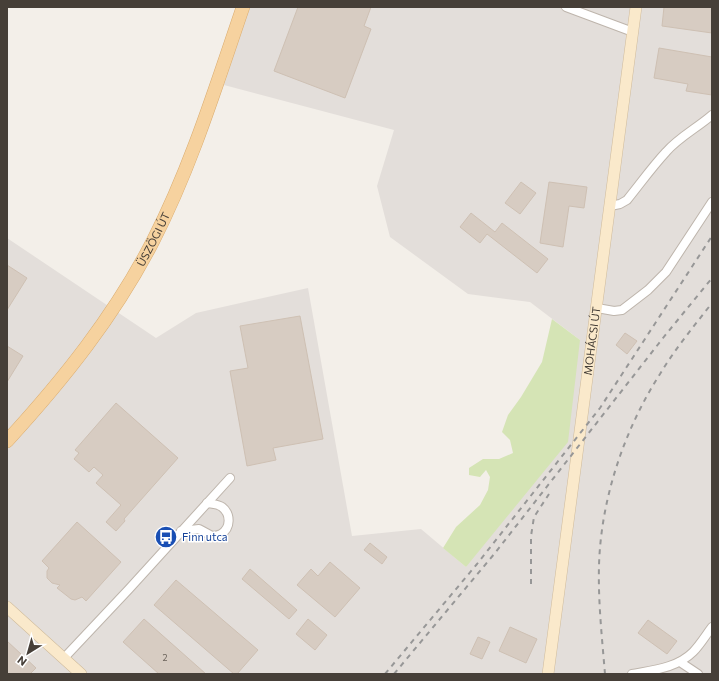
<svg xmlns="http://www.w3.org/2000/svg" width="719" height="681" font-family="Commissioner,sans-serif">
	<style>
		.industrial { fill: #e3deda }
		.green { fill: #d5e4b5 }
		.building { fill: #d7ccc2; stroke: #cec0b3 }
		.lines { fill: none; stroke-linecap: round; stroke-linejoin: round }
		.street-casing { stroke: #beb5ac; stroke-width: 10 }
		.secondary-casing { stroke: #cfbb9c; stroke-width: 12 }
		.primary-casing { stroke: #daac6f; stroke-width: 14 }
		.street { stroke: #fff; stroke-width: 8 }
		.secondary { stroke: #fae9cb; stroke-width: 11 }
		.primary { stroke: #f6d29f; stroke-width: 13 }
		.rail { stroke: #979797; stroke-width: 2; stroke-dasharray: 5 5; stroke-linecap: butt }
		.labels { text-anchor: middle; stroke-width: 3; stroke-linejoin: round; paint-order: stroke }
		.number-label { font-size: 9px; fill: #6a625a }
		.street-label { font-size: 11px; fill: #463f38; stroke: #fff }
		.transit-label { font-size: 11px; fill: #164399; stroke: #fff; text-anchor: start }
	</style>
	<rect width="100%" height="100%" fill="#f3efe9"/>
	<path class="industrial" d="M 250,7 L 712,7 L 712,674 L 7,674 L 7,238 L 156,338 L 196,313 L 308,288 L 352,536 L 421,529 L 466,567 L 580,340 L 530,302 L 468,294 L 390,237 L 377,186 L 394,130 L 224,85 Z"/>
	<path class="green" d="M 552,319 L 580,340 L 568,442 L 466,567 L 443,548 L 456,527 L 480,505 L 488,490 L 490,477 L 486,470 L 480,477 L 469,475 L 469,468 L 483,459 L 499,459 L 513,453 L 510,440 L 502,432 L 508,415 L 521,397 L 542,362 Z"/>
	<g class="building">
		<path d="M 298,7 L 371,7 L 364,26 L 371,29 L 345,98 L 274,71 Z"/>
		<path d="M 664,7 L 712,7 L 712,33 L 662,26 Z"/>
		<path d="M 659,48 L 712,57 L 712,95 L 686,91 L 688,84 L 654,78 Z"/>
		<path d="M 521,182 L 536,193 L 520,214 L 505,203 Z"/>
		<path d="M 549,182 L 587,187 L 584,208 L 569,206 L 563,247 L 540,243 Z"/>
		<path d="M 471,213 L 495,232 L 502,223 L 548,259 L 537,273 L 487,234 L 480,243 L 460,227 Z"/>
		<path d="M 7,265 L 27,278 L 7,310 Z"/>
		<path d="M 300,316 L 323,439 L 273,448 L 276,460 L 247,466 L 230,371 L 248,368 L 240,326 Z"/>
		<path d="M 625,333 L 637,341 L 627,354 L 616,345 Z"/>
		<path d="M 7,346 L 23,356 L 7,382 Z"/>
		<path d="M 116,403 L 178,458 L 124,519 L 125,521 L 116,531 L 106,522 L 121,505 L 96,483 L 103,475 L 94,467 L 89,472 L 74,459 L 79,453 L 75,450 Z"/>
		<path d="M 77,522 L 121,562 L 86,601 L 82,597 L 75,600 L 71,599 L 57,588 L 60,585 L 52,583 L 47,578 L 47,571 L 49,568 L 42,561 Z"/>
		<path d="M 370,543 L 387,557 L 382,564 L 364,550 Z"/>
		<path d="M 330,562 L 360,588 L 335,617 L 297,585 L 311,569 L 318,576 Z"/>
		<path d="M 250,569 L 297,610 L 289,619 L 242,579 Z"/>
		<path d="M 176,580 L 258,650 L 237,674 L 234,674 L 154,605 Z"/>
		<path d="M 144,619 L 206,674 L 159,674 L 123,642 Z"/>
		<path d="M 308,619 L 327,635 L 315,650 L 296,634 Z"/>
		<path d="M 648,620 L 677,641 L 667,654 L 638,633 Z"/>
		<path d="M 510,627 L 537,639 L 526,663 L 499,651 Z"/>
		<path d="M 478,637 L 490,642 L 482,659 L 470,654 Z"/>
		<path d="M 7,641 L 36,668 L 30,674 L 7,674 Z"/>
	</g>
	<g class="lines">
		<g class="street-casing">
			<g id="street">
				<path d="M 566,7 L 633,32"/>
				<path d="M 610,206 L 620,204 L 627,200 C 640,184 652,167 666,152 C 679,137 697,128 712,115"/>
				<path d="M 597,308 L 614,311 L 622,310 L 648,290 L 666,272 L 712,202"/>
				<path d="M 181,531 L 199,529 L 212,536 C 215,536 219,535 221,534 C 231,528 231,514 222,507 C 218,504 212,504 207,503"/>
				<path d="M 64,658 L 129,589 L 230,478"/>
				<path d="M 680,662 L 698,674"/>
				<path d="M 632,674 C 653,670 677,668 693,652 C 700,645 706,635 712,627"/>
			</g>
		</g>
		<g class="secondary-casing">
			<g id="secondary">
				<path d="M 7,607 L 81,674"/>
				<path id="s1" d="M 548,674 L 636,7"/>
			</g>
		</g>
		<g class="primary-casing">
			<g id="primary">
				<path id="s2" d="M 7,441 C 63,380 115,315 153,241 C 191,167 216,86 243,7"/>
			</g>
		</g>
		<use href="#street" class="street"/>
		<use href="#secondary" class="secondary"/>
		<use href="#primary" class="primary"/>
		<g class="rail">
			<path d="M 531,584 L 531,536 L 534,517 L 549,494"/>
			<path d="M 385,674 L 477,564 L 600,408 L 712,236"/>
			<path d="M 394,674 L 495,553 L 663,338 L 712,278"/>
			<path d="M 605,674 C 602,638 598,601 599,565 C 601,499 624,430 660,374 C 675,349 694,326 712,303"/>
		</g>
	</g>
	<defs>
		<g id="bus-disc" transform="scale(1.15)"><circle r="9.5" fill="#1a4fb4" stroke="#fff"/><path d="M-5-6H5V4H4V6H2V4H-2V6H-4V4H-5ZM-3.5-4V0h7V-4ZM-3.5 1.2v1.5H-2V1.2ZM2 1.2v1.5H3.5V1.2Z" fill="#fff"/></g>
	</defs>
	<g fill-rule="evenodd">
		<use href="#bus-disc" x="166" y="537"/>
	</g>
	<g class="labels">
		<g class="number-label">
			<text x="165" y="661">2</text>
		</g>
		<g class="street-label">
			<text dy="4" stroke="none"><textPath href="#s2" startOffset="250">ÜSZÖGI ÚT</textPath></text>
			<text dy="4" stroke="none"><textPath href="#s1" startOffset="336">MOHÁCSI ÚT</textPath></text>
		</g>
		<g class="transit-label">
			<text x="182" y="541">Finn utca</text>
		</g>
	</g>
	<rect width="719" height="681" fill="none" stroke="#463f38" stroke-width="16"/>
	<g transform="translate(28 653) rotate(217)" stroke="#ffffff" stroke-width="3" paint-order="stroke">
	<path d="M0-3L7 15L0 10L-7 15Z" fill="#463f38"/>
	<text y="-6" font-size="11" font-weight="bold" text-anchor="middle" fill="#463f38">N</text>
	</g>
</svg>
